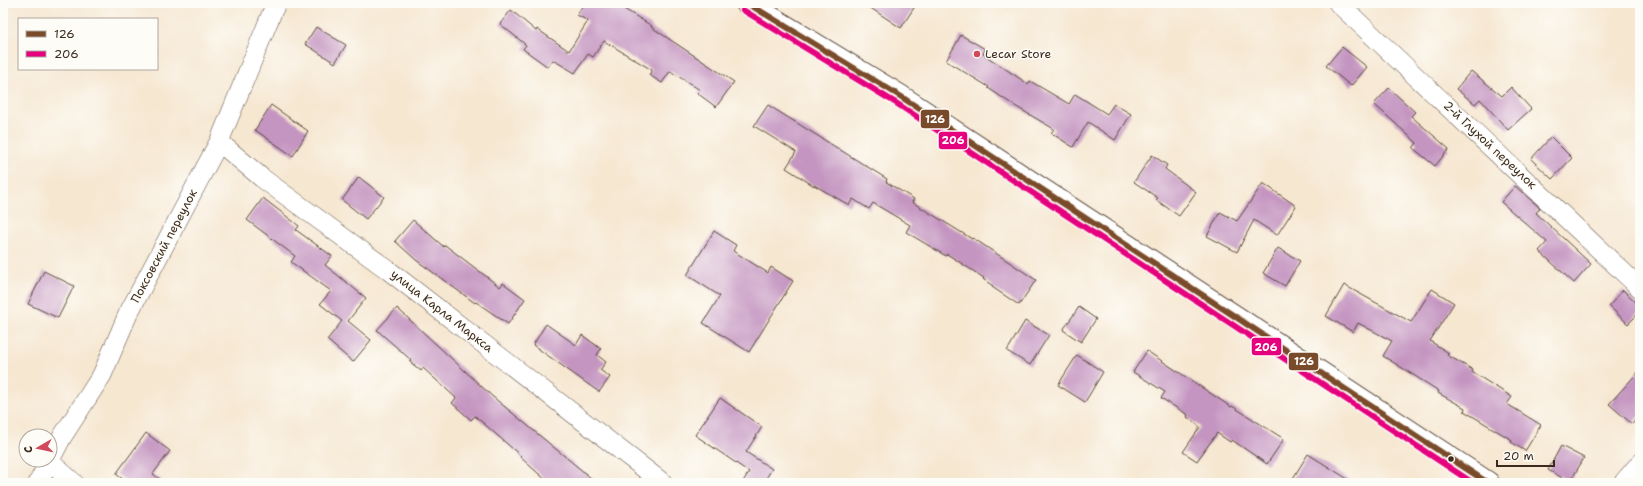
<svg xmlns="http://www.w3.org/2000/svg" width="1643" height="486" font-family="'Shantell Sans',sans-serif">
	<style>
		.building { fill: #c495c1 }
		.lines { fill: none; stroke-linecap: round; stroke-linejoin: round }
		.minor-casing { stroke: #574639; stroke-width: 20 }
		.secondary-casing { stroke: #574639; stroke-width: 24 }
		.minor { stroke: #fff; stroke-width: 19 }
		.secondary { stroke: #fff; stroke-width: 22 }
		.bus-1-casing { stroke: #fdfcf7; stroke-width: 9 }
		.bus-2-casing { stroke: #fdfcf7; stroke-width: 9 }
		.bus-1 { stroke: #7a4b2a; stroke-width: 6 }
		.bus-2 { stroke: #e5007d; stroke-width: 6 }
		.poi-dot { fill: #d1495b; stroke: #fdfcf7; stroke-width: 1.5 }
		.bus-dot { fill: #3b2a1e; stroke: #fdfcf7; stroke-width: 1.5 }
		.labels { text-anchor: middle; stroke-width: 3; stroke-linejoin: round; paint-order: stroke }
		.poi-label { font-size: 12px; fill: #3b2a1e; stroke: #fdfcf7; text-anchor: start }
		.street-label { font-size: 12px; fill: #3b2a1e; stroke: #fdfcf7 }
		.line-badge { stroke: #fdfcf7; stroke-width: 1.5 }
		.badge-label { font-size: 11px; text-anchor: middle; font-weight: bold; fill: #fff }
	</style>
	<rect width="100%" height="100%" fill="#fdfcf7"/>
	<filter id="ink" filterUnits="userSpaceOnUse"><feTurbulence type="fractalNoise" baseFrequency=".025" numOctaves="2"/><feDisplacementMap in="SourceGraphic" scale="8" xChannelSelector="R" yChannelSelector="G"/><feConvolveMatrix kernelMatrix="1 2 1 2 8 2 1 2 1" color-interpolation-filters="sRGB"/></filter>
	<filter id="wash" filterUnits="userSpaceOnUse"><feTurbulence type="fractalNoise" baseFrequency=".012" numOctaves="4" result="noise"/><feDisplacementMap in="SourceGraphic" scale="16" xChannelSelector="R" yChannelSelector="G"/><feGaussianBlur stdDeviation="0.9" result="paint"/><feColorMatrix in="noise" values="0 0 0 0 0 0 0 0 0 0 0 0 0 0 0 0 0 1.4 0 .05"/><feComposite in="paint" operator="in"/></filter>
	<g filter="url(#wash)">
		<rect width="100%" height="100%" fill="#f6e7d1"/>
		<g id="blocks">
			<g class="building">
				<path d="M 584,3 L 627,3 L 624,9 L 652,26 L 651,27 L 734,82 L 716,107 L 697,93 L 700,90 L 670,71 L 662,83 L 649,75 L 652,70 L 604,41 L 593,57 L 588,54 L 575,73 L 553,60 L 548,67 L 523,49 L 526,45 L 500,24 L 511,10 L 536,31 L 537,29 L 569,51 L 588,21 L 577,15 Z"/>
				<path d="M 863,3 L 917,3 L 901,28 Z"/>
				<path d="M 316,27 L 346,45 L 335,63 L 305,44 Z"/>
				<path d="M 961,35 L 985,49 L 983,54 L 1028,84 L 1030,81 L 1069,104 L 1075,94 L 1107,114 L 1114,104 L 1131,114 L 1115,140 L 1088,122 L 1073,147 L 1051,133 L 1054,129 L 1015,106 L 988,88 L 989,87 L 946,61 Z"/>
				<path d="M 1342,47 L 1367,67 L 1351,86 L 1326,66 Z"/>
				<path d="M 1471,71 L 1502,96 L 1511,87 L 1531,109 L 1508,130 L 1480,99 L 1475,104 L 1456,89 Z"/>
				<path d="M 1389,88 L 1415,112 L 1411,116 L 1449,149 L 1435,166 L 1413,148 L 1417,143 L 1374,104 Z"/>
				<path d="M 271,105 L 308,131 L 293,156 L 255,130 Z"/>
				<path d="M 768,105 L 887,179 L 886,182 L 914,199 L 912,202 L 972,239 L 973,238 L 1036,280 L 1019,305 L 992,287 L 993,286 L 983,279 L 984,278 L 947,254 L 946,256 L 906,232 L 910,225 L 873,203 L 869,209 L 853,199 L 849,205 L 814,185 L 814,186 L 786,168 L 796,152 L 754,126 Z"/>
				<path d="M 1551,137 L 1572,158 L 1552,179 L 1531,159 Z"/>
				<path d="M 1152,155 L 1167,165 L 1165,169 L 1196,192 L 1179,216 L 1156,200 L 1158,198 L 1134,182 Z"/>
				<path d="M 359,177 L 384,197 L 366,219 L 342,200 Z"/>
				<path d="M 1263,183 L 1296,206 L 1277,235 L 1254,220 L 1237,252 L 1207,236 L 1220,212 L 1237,221 Z"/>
				<path d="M 1515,186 L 1540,208 L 1536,213 L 1591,264 L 1574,283 L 1539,251 L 1547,242 L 1501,202 Z"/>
				<path d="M 263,198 L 299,226 L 296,230 L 332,256 L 325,265 L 366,298 L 348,321 L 371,340 L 353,362 L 327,340 L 342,321 L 320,304 L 331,291 L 291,262 L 295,256 L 247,220 Z"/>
				<path d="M 413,220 L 444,247 L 445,245 L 500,287 L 503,283 L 525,299 L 508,324 L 476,302 L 475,303 L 416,260 L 395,241 Z"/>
				<path d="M 714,231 L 736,245 L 733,251 L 768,273 L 771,267 L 793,281 L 749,352 L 703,323 L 720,296 L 687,275 Z"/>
				<path d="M 1278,248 L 1300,261 L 1285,286 L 1263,273 Z"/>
				<path d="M 44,271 L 74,286 L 58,318 L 28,304 Z"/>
				<path d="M 1344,285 L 1411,322 L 1432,289 L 1454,303 L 1430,341 L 1449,353 L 1447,355 L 1473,370 L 1472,372 L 1512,397 L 1507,404 L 1541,425 L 1525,451 L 1511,442 L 1512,440 L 1464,411 L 1465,408 L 1438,393 L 1439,391 L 1383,356 L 1392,341 L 1358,323 L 1353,332 L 1326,316 Z"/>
				<path d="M 1623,290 L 1640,306 L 1640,312 L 1628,324 L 1609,306 Z"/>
				<path d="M 1079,307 L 1096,319 L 1081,342 L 1063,330 Z"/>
				<path d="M 397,308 L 493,397 L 597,483 L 549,483 L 520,457 L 521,456 L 475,416 L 471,420 L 452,403 L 456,398 L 423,368 L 421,371 L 409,361 L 411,360 L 377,330 Z"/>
				<path d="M 1025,321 L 1049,335 L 1030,365 L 1007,351 Z"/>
				<path d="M 546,324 L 576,345 L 582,335 L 601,349 L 597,355 L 606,362 L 600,370 L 610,377 L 599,392 L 533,345 Z"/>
				<path d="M 1147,351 L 1231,407 L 1232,406 L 1284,439 L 1267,464 L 1232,440 L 1230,442 L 1217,433 L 1197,461 L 1183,452 L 1200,427 L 1187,417 L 1188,415 L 1161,398 L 1165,392 L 1133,372 Z"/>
				<path d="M 1077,355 L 1103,372 L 1085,402 L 1058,385 Z"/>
				<path d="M 1640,370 L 1640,415 L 1632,424 L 1609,404 Z"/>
				<path d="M 720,398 L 762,427 L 746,452 L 772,469 L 763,483 L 742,483 L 749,472 L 695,435 Z"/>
				<path d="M 146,433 L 170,451 L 153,474 L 165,483 L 128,483 L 116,474 Z"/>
				<path d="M 1561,446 L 1584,458 L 1570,482 L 1548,470 Z"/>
				<path d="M 1308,454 L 1354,483 L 1290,483 Z"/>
			</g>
		</g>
	</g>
	<g filter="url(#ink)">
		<use href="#blocks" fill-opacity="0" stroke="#574639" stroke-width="1"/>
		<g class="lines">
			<g class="minor-casing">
				<g id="minor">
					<path d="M 1338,3 L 1640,288"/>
					<path d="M 219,142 L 262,178 L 388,270 L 663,483"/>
					<path d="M 50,462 L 74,483"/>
					<path d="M 38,483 L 62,437 L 102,375 L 128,314 L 219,142 L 273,10 L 277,3"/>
					<path d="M 1623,483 L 1640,463"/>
				</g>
			</g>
			<g class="secondary-casing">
				<path id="secondary" d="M 747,3 L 900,96 L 1488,483"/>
			</g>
			<use href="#minor" class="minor"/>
			<use href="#secondary" class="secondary"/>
			<g class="bus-1-casing">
				<path id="bus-1" d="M 747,3 L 900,96 L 1488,483"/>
			</g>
			<g class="bus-2-casing">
				<path id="bus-2" d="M 743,10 L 896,103 L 1473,483"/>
			</g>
			<use href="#bus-1" class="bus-1"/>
			<use href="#bus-2" class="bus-2"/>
		</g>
	</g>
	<circle class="poi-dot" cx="977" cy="54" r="4"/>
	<circle class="bus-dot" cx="1451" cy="459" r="3.5"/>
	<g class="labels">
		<g class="poi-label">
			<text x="985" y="58">Lecar Store</text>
		</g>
		<g class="street-label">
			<text transform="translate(1490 145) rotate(43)" y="4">2-й Глухой переулок</text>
			<text transform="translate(164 246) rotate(-62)" y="4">Поксовский переулок</text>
			<text transform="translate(442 311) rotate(38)" y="4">улица Карла Маркса</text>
		</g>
	</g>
	<g class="line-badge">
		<rect x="920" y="109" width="30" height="20" rx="4" fill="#7a4b2a"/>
		<rect x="938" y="131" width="30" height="19" rx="4" fill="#e5007d"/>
		<rect x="1251" y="337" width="31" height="19" rx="4" fill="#e5007d"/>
		<rect x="1288" y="352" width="31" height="19" rx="4" fill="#7a4b2a"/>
	</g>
	<g class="badge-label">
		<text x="935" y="123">126</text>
		<text x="953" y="144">206</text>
		<text x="1266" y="351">206</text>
		<text x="1304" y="365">126</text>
	</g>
	<rect width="1643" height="486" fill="none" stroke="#fdfcf7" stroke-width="16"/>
	<rect x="18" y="18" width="140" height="52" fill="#fdfcf7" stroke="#afa8a0"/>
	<rect x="26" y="31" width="20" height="6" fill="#7a4b2a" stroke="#afa8a0"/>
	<text x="54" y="38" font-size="12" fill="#3b2a1e">126</text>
	<rect x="26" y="51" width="20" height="6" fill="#e5007d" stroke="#afa8a0"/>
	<text x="54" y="58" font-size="12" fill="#3b2a1e">206</text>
	<g transform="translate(38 448) rotate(261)"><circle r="19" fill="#fdfcf7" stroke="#afa8a0"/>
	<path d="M0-3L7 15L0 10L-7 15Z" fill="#d1495b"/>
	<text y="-6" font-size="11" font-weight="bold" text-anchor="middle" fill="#3b2a1e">С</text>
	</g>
	<path d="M1497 460v6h57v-6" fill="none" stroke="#3b2a1e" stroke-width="2"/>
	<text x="1503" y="460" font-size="12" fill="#3b2a1e" stroke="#fdfcf7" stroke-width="3" paint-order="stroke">20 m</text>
</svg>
